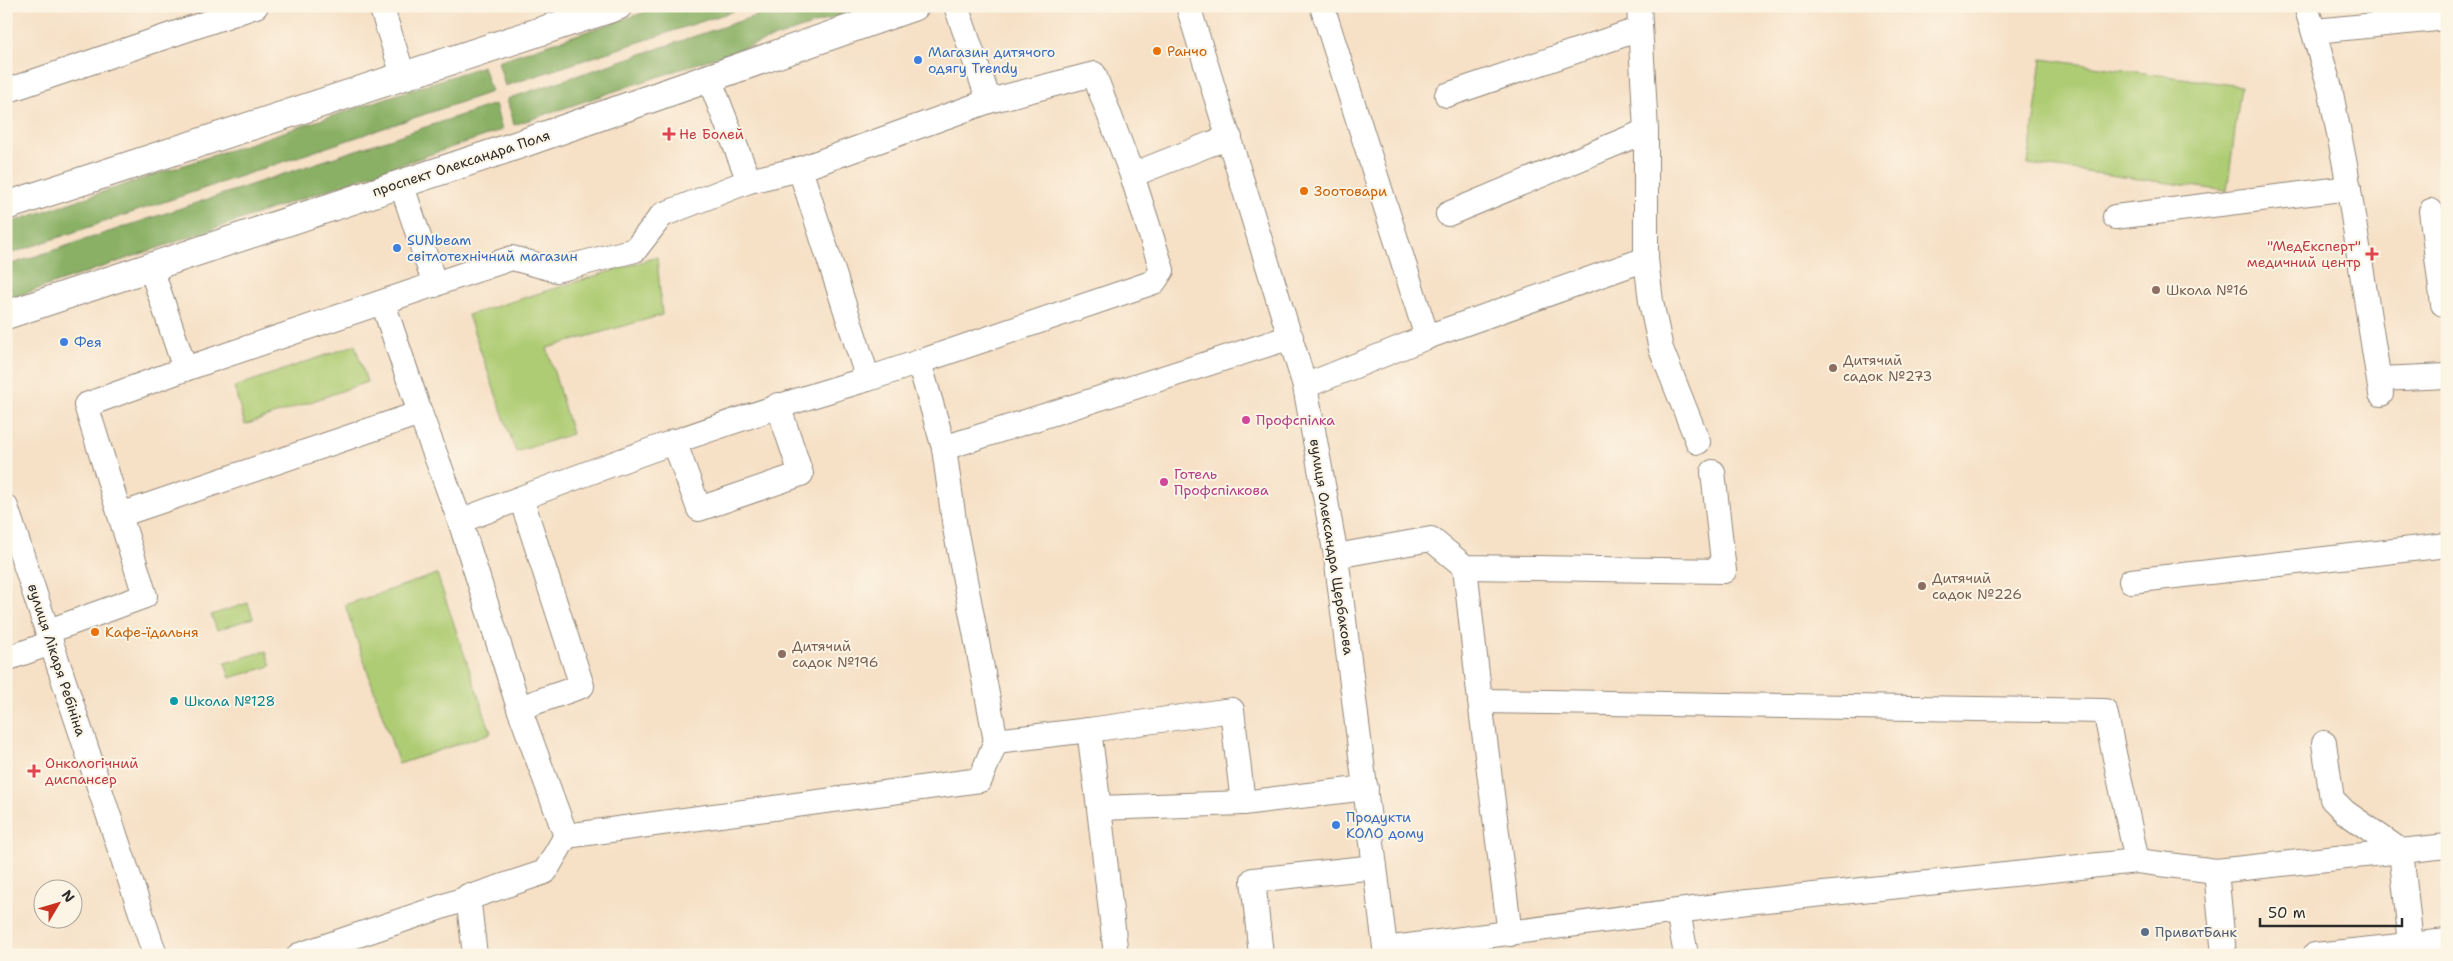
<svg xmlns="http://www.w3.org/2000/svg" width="2453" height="961" font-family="'Shantell Sans',sans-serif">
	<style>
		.green { fill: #aecc73; stroke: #6c7c4f }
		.forest { fill: #8ab065; stroke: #5a6e48 }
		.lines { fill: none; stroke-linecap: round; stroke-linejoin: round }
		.minor-casing { stroke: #908678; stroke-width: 26 }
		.major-casing { stroke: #908678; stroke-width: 30 }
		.minor { stroke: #fff; stroke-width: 24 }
		.major { stroke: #fff; stroke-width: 28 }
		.food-dot { fill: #e8710a; stroke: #fcf5e5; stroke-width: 2 }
		.shop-dot { fill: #3f7fe0; stroke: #fcf5e5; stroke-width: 2 }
		.health-dot { fill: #e0444e; stroke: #fcf5e5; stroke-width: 2 }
		.education-dot { fill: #8d6e63; stroke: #fcf5e5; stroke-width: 2 }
		.hotel-dot { fill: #d1479c; stroke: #fcf5e5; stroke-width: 2 }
		.culture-dot { fill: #0f9aa8; stroke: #fcf5e5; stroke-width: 2 }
		.service-dot { fill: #5c6f8a; stroke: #fcf5e5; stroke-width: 2 }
		.labels { text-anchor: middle; stroke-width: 4; stroke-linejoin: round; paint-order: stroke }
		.food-label { font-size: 14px; fill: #c56008; stroke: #fcf5e5; text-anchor: start }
		.shop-label { font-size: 14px; fill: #366cbe; stroke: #fcf5e5; text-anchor: start }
		.health-label { font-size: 14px; fill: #be3a42; stroke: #fcf5e5; text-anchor: start }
		.street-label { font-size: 14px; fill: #2b2b2b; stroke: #fcf5e5 }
		.education-label { font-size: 14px; fill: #785e54; stroke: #fcf5e5; text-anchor: start }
		.hotel-label { font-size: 14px; fill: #b23c85; stroke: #fcf5e5; text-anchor: start }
		.culture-label { font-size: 14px; fill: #0d838f; stroke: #fcf5e5; text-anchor: start }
		.service-label { font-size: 14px; fill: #4e5e75; stroke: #fcf5e5; text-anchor: start }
	</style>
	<rect width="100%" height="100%" fill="#fcf5e5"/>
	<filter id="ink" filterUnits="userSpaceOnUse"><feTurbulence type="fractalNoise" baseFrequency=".02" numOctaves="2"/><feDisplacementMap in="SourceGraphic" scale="10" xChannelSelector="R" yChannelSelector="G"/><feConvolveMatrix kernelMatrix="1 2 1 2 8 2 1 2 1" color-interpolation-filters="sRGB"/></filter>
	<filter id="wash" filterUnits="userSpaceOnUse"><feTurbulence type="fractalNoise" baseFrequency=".0096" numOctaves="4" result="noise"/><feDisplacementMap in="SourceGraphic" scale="20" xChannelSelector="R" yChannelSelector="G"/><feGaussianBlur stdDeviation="1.12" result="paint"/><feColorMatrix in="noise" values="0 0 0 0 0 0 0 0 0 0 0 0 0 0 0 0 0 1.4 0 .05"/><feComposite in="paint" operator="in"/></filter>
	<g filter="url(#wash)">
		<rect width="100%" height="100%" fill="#f6e0c6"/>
		<g class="green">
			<path d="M 2042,59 L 2241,86 L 2227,191 L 2028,164 Z"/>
			<path d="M 657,257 L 662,315 L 547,348 L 572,434 L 516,452 L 468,315 Z"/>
			<path d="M 355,345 L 367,382 L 245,425 L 234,387 Z"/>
			<path d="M 437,574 L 491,733 L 399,764 L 345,605 Z"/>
			<path d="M 248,603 L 253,618 L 217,630 L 211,615 Z"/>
			<path d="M 266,651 L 271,666 L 230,678 L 225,663 Z"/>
		</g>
		<g class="forest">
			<path d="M 663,6 L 749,6 L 505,86 L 498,61 Z"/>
			<path d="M 785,6 L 868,6 L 514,125 L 507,99 Z"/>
			<path d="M 483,66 L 491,92 L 6,255 L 6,224 Z"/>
			<path d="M 495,104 L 502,130 L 6,300 L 6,266 Z"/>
		</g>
	</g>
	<g filter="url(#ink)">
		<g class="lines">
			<g class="minor-casing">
				<g id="minor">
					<path d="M 381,6 L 403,75"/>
					<path d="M 1188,6 L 1305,386 L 1336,556 L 1386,955"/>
					<path d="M 1322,6 L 1427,337"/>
					<path d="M 1639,6 L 1646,131 L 1646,259 L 1651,302 L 1661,349 L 1698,442"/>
					<path d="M 2306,6 L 2330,88 L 2345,165 L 2381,394"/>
					<path d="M 2315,31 L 2447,18"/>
					<path d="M 709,78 L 749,181 L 800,169 L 868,379 L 919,362 L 944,448 L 955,528 L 996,741 L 1089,730 L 1099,808 L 1243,803 L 1366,788"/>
					<path d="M 6,91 L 256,6"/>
					<path d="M 1447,95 L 1640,29"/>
					<path d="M 800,169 L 989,101 L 956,6"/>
					<path d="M 1132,175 L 1210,144 L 1230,138"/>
					<path d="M 401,183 L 435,285"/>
					<path d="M 2431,211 L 2443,304"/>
					<path d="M 1448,214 L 1646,131"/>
					<path d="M 2115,217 L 2349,188"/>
					<path d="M 383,303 L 420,413"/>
					<path d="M 919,362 L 1154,282 L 1162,270 L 1132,175 L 1094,74 L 989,101"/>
					<path d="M 185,369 L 512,258 L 556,270 L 635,250 L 662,215 L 749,181"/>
					<path d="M 2380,379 L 2447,376"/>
					<path d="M 1305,386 L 1427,337 L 1646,259"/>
					<path d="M 674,441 L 699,509 L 801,474 L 778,405"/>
					<path d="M 944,448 L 1291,337"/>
					<path d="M 6,507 L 155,955"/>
					<path d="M 120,515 L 420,413 L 460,521 C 595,470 730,419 868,379"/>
					<path d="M 460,521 L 519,708 L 566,836"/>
					<path d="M 1336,556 L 1431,539 L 1465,567 L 1724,571 L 1713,472"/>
					<path d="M 1465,567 L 1480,701 L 1510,934"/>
					<path d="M 2131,581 L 2447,545"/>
					<path d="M 49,631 L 145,596 L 86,405 L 185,369 L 151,268"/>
					<path d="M 6,659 L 51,643"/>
					<path d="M 1480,701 L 2105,711 L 2137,861"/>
					<path d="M 519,708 L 582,686 L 523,504"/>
					<path d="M 1089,730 L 1232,710 L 1243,803"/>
					<path d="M 2324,743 L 2332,799 L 2345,812 L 2401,851 L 2411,944"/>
					<path d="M 1099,808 L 1116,955"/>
					<path d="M 2216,871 L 2224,955"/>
					<path d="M 468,896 L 475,955"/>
					<path d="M 1678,911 L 1686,955"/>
					<path d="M 1385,949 L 1747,902 L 2137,861 L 2216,871 L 2447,846"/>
					<path d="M 299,955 L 545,872 L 566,836 L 980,780 L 996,741"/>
					<path d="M 1261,955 L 1253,880 L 1375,867"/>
					<path d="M 2315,955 L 2447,941"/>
				</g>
			</g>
			<g class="major-casing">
				<g id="major">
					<path d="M 6,206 L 618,6"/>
					<path d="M 6,315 L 515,146 L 915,6"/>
				</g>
			</g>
			<use href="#minor" class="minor"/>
			<use href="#major" class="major"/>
		</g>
	</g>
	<g class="food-dot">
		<circle cx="1157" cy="51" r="5"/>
		<circle cx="1304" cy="191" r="5"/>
		<circle cx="95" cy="632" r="5"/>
	</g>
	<g class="shop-dot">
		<circle cx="918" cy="60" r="5"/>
		<circle cx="397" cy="248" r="5"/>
		<circle cx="64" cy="342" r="5"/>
		<circle cx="1336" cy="825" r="5"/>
	</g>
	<g class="health-dot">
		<path d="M666.5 126.5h5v5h5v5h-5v5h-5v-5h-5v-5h5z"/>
		<path d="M2369.5 246.5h5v5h5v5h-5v5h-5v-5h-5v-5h5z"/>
		<path d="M31.5 763.5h5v5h5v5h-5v5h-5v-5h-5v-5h5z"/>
	</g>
	<g class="education-dot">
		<circle cx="2156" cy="290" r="5"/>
		<circle cx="1833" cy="368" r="5"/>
		<circle cx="1922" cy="586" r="5"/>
		<circle cx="782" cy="654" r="5"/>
	</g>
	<g class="hotel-dot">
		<circle cx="1246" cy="420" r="5"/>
		<circle cx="1164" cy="482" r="5"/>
	</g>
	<circle class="culture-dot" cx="174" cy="701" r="5"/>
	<circle class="service-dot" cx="2145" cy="932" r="5"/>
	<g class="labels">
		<g class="food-label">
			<text x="1167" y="56">Ранчо</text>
			<text x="1314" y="196">Зоотовари</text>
			<text x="105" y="637">Кафе-їдальня</text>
		</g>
		<g class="shop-label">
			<text x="928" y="57">Магазин дитячого<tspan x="928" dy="16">одягу Trendy</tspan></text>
			<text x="407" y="245">SUNbeam<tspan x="407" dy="16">світлотехнічний магазин</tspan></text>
			<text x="74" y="347">Фея</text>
			<text x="1346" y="822">Продукти<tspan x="1346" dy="16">КОЛО дому</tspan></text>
		</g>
		<g class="health-label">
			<text x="679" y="139">Не Болей</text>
			<text x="2361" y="251" text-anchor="end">"МедЕксперт"<tspan x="2361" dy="16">медичний центр</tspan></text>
			<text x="45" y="768">Онкологічний<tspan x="45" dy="16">диспансер</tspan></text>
		</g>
		<g class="street-label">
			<text transform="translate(461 163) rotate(-18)" y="5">проспект Олександра Поля</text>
			<text transform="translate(1332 547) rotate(81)" y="5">вулиця Олександра Щербакова</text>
			<text transform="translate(57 660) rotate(72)" y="5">вулиця Лікаря Ребініна</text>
		</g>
		<g class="education-label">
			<text x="2166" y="295">Школа №16</text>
			<text x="1843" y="365">Дитячий<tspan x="1843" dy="16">садок №273</tspan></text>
			<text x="1932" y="583">Дитячий<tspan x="1932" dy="16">садок №226</tspan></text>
			<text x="792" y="651">Дитячий<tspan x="792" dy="16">садок №196</tspan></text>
		</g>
		<g class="hotel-label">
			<text x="1256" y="425">Профспілка</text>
			<text x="1174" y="479">Готель<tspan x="1174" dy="16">Профспілкова</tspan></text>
		</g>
		<g class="culture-label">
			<text x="184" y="706">Школа №128</text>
		</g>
		<g class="service-label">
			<text x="2155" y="937">ПриватБанк</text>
		</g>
	</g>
	<rect width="2453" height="961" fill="none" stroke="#fcf5e5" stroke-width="25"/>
	<g transform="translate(58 904) rotate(52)"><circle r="24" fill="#fcf5e5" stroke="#a8a49b"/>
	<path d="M0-4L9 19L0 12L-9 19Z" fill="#c8321e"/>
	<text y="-8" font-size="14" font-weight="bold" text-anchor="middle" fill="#2b2b2b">N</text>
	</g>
	<path d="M2260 918v8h142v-8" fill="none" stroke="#2b2b2b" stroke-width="2.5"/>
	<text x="2268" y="918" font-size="15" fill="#2b2b2b" stroke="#fcf5e5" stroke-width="4" paint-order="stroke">50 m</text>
</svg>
